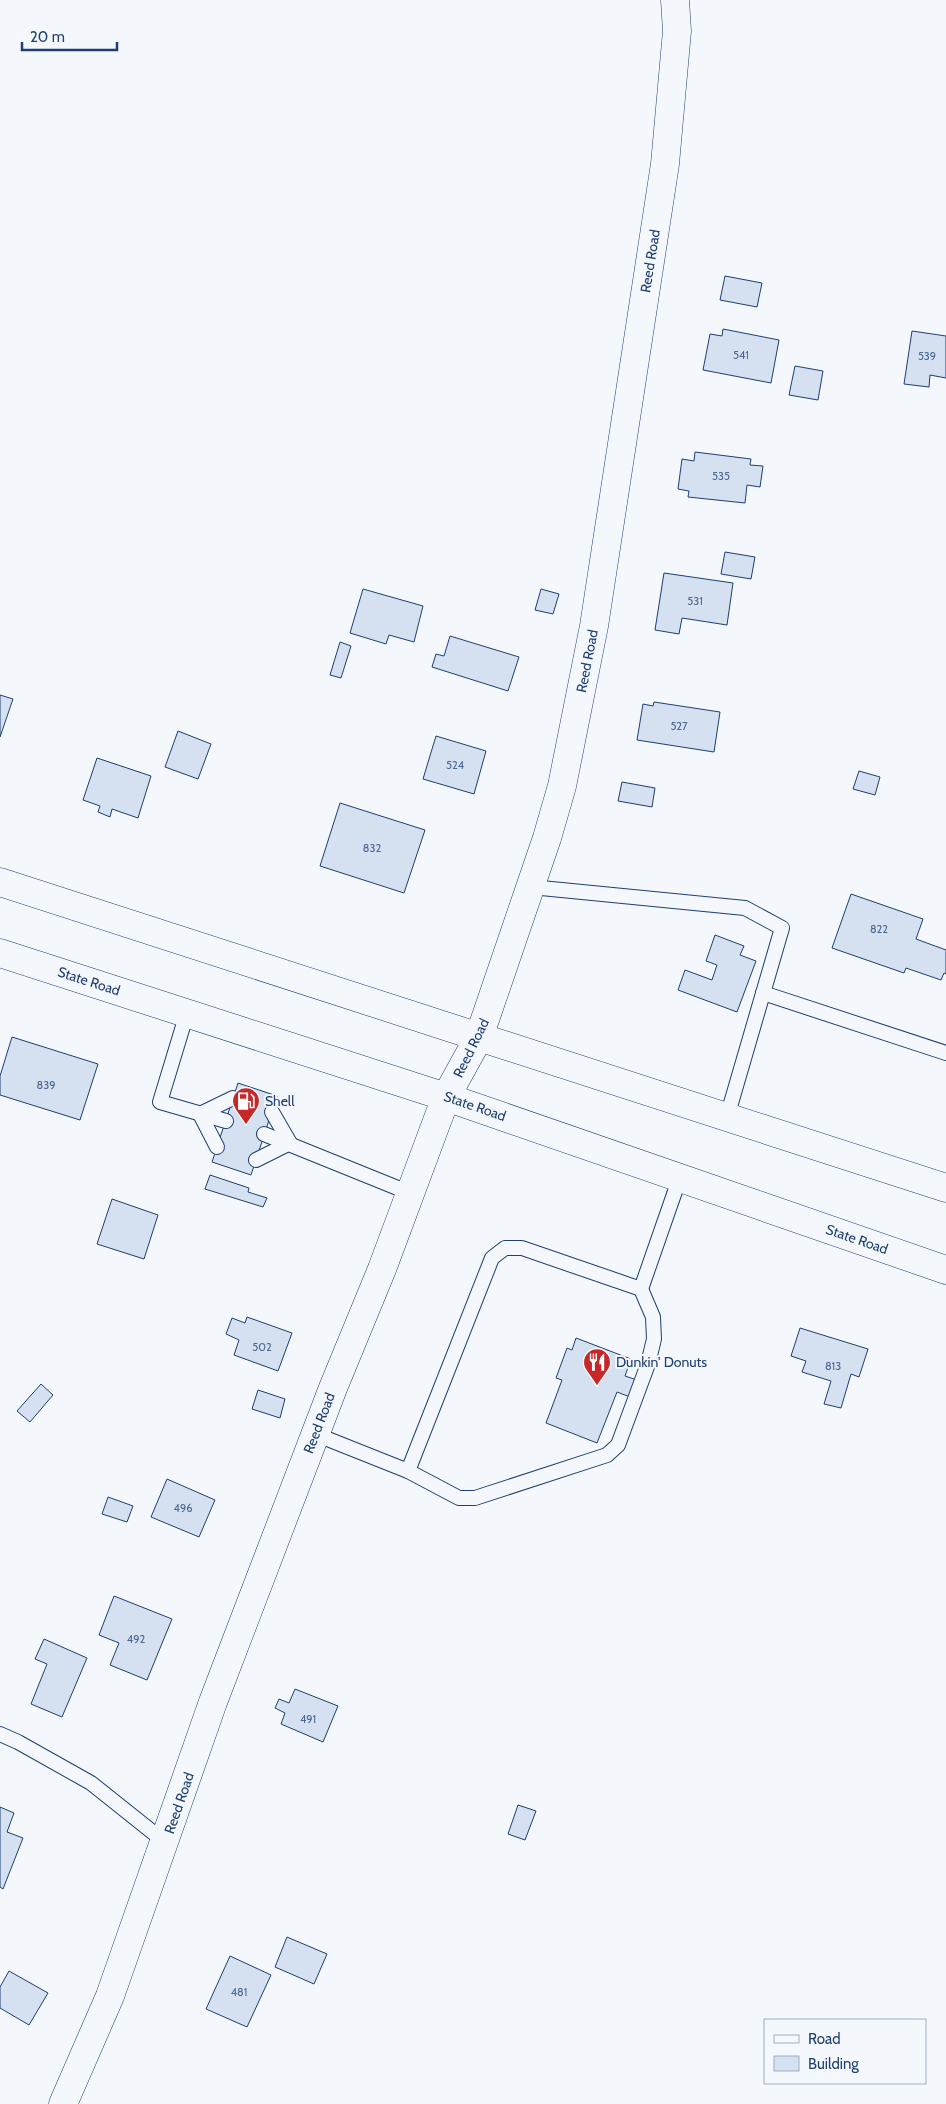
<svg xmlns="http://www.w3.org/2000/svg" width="946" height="2104" font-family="Cabin,sans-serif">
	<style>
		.building { fill: #d5e0f0; stroke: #1d3f73 }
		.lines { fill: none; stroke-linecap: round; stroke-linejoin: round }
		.lane-casing { stroke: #1d3f73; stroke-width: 16 }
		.secondary-casing { stroke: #1d3f73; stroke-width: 29 }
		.primary-casing { stroke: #1d3f73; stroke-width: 29 }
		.lane { stroke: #f4f7fb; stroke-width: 14 }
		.secondary { stroke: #f4f7fb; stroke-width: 28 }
		.primary { stroke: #f4f7fb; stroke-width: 28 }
		.labels { text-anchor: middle; stroke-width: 4; stroke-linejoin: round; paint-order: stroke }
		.number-label { font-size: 11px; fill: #4b6792 }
		.street-label { font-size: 14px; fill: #1d3f73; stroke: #f4f7fb }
		.poi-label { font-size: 14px; fill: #1d3f73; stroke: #f4f7fb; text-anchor: start }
	</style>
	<rect width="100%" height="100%" fill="#f4f7fb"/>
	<g class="building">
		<path d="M 725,276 L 762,283 L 757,307 L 720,300 Z"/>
		<path d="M 723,329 L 779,340 L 771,383 L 703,370 L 710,334 L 722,336 Z"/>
		<path d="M 912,331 L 946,336 L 946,378 L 930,375 L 929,387 L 904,384 Z"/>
		<path d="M 795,366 L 823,371 L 818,400 L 789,395 Z"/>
		<path d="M 695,452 L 751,459 L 750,465 L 763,466 L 760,487 L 747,485 L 745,503 L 688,497 L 689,491 L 678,489 L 682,459 L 694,461 Z"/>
		<path d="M 725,552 L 755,557 L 751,579 L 721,574 Z"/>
		<path d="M 664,573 L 733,583 L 727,625 L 682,618 L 679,634 L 655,630 Z"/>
		<path d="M 363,589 L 423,606 L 414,642 L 389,635 L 386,644 L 350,633 Z"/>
		<path d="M 541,589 L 559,594 L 553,614 L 535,610 Z"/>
		<path d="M 450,636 L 519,657 L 508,691 L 432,667 L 436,654 L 444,656 Z"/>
		<path d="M 340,642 L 351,646 L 341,678 L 330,675 Z"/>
		<path d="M 0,695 L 13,699 L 0,737 Z"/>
		<path d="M 654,702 L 720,712 L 714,752 L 637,740 L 643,704 L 653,706 Z"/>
		<path d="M 178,731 L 211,744 L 198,779 L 165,767 Z"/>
		<path d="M 436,736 L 486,751 L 474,794 L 423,779 Z"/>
		<path d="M 97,758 L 151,776 L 138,818 L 112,809 L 110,817 L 98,812 L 100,806 L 83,800 Z"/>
		<path d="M 859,771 L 880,777 L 875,795 L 853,789 Z"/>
		<path d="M 622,782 L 655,788 L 652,807 L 618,801 Z"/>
		<path d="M 340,803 L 425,830 L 404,893 L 320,866 Z"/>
		<path d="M 851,894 L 923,919 L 916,939 L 946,950 L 946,974 L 944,973 L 941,980 L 906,968 L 904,973 L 832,948 Z"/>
		<path d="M 715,935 L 744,946 L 740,955 L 756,961 L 737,1012 L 678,990 L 685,970 L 712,980 L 717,965 L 706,961 Z"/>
		<path d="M 12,1037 L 98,1064 L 80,1120 L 0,1095 L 0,1076 Z"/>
		<path d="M 238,1083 L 277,1096 L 251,1175 L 212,1162 Z"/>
		<path d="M 210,1175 L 249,1188 L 248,1192 L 267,1198 L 263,1207 L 205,1189 Z"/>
		<path d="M 112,1199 L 158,1215 L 144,1259 L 97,1244 Z"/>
		<path d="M 247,1317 L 292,1333 L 278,1371 L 234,1355 L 239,1340 L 226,1334 L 232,1318 L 245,1323 Z"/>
		<path d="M 800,1328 L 868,1349 L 859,1377 L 851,1374 L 841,1408 L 824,1404 L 831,1381 L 802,1372 L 806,1361 L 791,1356 Z"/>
		<path d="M 576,1338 L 631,1359 L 625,1376 L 637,1380 L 630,1397 L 617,1392 L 597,1443 L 546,1423 L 562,1380 L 556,1378 L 567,1348 L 572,1350 Z"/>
		<path d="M 41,1384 L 53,1395 L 30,1422 L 17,1411 Z"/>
		<path d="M 258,1390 L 285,1399 L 280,1418 L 252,1409 Z"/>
		<path d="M 167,1479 L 215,1500 L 199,1537 L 151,1517 Z"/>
		<path d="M 108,1497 L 133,1506 L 127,1522 L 102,1514 Z"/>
		<path d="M 114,1596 L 172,1619 L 147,1680 L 110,1665 L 119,1643 L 99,1635 Z"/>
		<path d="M 44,1639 L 87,1658 L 62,1717 L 31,1704 L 47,1664 L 35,1659 Z"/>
		<path d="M 295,1689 L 338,1706 L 323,1742 L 281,1724 L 285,1713 L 275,1708 L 279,1699 L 289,1703 Z"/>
		<path d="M 518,1805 L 536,1811 L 525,1840 L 508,1834 Z"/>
		<path d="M 0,1807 L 14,1813 L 7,1832 L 23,1838 L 3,1889 L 0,1887 Z"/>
		<path d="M 287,1937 L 327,1954 L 314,1984 L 275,1967 Z"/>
		<path d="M 230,1956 L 271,1975 L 247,2027 L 206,2009 Z"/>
		<path d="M 9,1971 L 48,1993 L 29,2025 L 0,2008 L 0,1987 Z"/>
	</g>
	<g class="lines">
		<g class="lane-casing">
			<g id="lane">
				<path d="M 531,887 L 745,908 L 782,928 L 727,1117"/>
				<path d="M 763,993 L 946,1053"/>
				<path d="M 187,1013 L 160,1102 L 226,1121"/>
				<path d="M 272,1112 L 290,1143"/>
				<path d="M 200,1114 L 217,1147"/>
				<path d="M 200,1114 L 233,1098"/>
				<path d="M 264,1134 L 410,1193"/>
				<path d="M 256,1160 L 290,1143"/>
				<path d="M 315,1434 L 408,1471 L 492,1258 L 505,1248 L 522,1248 L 641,1289 L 680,1177"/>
				<path d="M 408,1471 L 459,1498 L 475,1498 L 607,1455 L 618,1445 L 648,1364 L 654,1339 L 653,1317 L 641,1289"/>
				<path d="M 0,1734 L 18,1742 L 91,1783 L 165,1842"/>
			</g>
		</g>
		<g class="secondary-casing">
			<path id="secondary" d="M 63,2104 L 110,1996 L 213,1702 L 333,1388 L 382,1269 L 446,1097 L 479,1037 L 547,838 L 562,786 L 594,626 L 665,164 L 677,31 L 675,0"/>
		</g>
		<g class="primary-casing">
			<g id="primary">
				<path d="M 0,882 L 946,1188"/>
				<path d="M 0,953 L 446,1097 L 946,1270"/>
			</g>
		</g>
		<use href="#lane" class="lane"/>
		<use href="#secondary" class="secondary"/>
		<use href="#primary" class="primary"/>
	</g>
	<defs>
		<g id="fuel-pin" transform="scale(1.4375)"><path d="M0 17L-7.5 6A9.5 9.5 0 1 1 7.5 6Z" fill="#c62828" stroke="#f4f7fb"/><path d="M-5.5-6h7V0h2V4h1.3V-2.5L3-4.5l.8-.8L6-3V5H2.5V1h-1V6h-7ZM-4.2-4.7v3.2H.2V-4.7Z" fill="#fff"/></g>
		<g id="restaurant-pin" transform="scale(1.4375)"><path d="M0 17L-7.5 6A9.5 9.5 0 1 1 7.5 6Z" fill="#c62828" stroke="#f4f7fb"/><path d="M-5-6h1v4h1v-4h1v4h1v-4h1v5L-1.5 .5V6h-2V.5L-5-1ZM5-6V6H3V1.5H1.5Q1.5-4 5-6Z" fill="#fff"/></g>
	</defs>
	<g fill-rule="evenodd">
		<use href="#fuel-pin" x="246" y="1101"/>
		<use href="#restaurant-pin" x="597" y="1362"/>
	</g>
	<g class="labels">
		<g class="number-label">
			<text x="741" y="359">541</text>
			<text x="927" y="360">539</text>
			<text x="721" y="480">535</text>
			<text x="695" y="605">531</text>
			<text x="679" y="730">527</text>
			<text x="455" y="769">524</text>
			<text x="372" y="852">832</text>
			<text x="879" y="933">822</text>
			<text x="46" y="1089">839</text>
			<text x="262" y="1351">502</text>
			<text x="833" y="1370">813</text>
			<text x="183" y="1512">496</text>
			<text x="136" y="1643">492</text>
			<text x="308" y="1723">491</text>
			<text x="239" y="1996">481</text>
		</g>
		<g class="street-label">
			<text transform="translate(650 261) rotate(-81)" y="5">Reed Road</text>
			<text transform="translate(587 661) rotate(-79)" y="5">Reed Road</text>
			<text transform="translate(89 981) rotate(18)" y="5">State Road</text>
			<text transform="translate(471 1048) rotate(-64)" y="5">Reed Road</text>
			<text transform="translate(475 1106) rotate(19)" y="5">State Road</text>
			<text transform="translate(857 1239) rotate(19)" y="5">State Road</text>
			<text transform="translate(319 1423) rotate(-69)" y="5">Reed Road</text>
			<text transform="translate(179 1803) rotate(-71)" y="5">Reed Road</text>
		</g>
		<g class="poi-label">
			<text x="265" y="1106">Shell</text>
			<text x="616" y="1367">Dunkin' Donuts</text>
		</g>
	</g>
	<rect x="764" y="2019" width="162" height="65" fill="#f4f7fb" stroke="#9eadc5"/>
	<rect x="774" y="2035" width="25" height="8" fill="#f4f7fb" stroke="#9eadc5"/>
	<text x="808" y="2044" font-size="15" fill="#1d3f73">Road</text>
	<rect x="774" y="2056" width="25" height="15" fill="#d5e0f0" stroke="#9eadc5"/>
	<text x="808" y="2069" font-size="15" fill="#1d3f73">Building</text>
	<path d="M22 42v8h95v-8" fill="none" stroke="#1d3f73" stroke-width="2.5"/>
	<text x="30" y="42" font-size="15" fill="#1d3f73" stroke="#f4f7fb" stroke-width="4" paint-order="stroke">20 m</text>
</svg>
